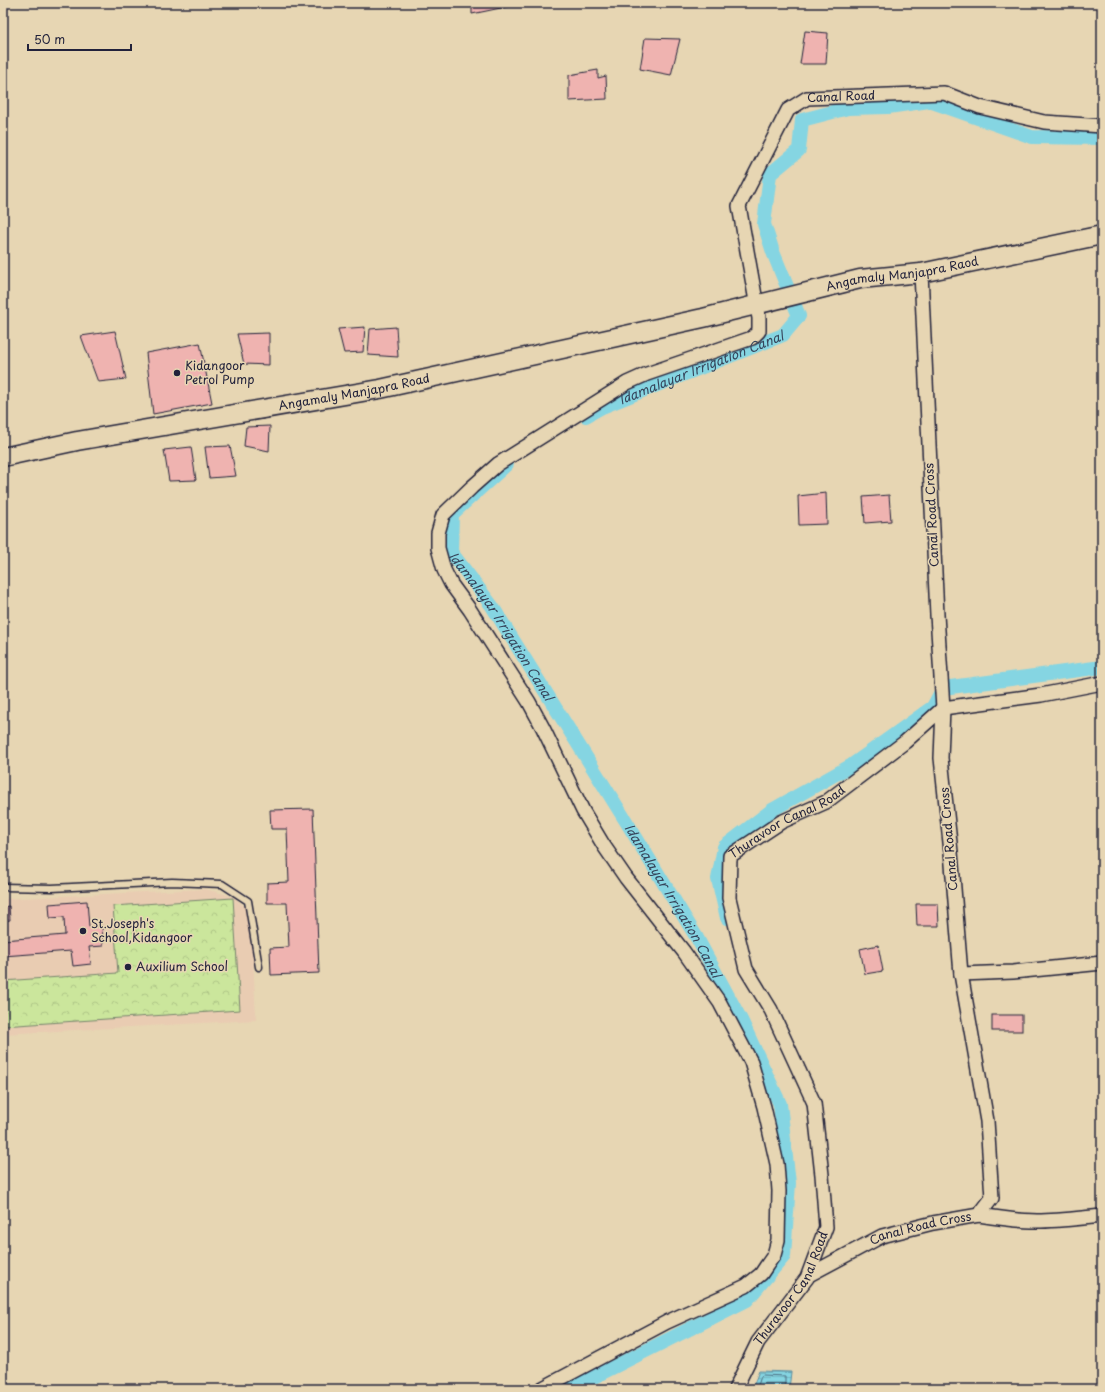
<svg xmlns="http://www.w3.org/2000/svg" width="1105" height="1392" font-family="'Playpen Sans',sans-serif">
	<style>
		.built { fill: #e9ccb2 }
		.forest { fill: url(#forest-crowns); stroke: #76846c }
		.water { fill: url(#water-rules); stroke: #5d8d9f }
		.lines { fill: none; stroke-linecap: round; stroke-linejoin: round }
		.shore { stroke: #4a6a7e; stroke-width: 1 }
		.canal { stroke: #85d5e2; stroke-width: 14 }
		.building { fill: #efb3b0; stroke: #22223b }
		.lane-casing { stroke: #22223b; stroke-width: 9 }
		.street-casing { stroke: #22223b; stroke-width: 16 }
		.secondary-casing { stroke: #22223b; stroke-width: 21 }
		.lane { stroke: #e7d6b3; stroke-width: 6 }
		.street { stroke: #e7d6b3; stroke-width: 13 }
		.secondary { stroke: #e7d6b3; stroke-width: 18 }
		.poi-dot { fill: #22223b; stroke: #e7d6b3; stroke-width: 1.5 }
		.labels { text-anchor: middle; stroke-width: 3; stroke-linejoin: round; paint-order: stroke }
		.street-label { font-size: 12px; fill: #22223b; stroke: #e7d6b3 }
		.poi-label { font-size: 12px; fill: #22223b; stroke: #e7d6b3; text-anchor: start }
		.water-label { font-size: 13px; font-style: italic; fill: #36465c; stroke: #e7d6b3 }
	</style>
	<defs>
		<pattern id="forest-crowns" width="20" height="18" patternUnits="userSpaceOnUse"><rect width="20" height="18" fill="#cbe69c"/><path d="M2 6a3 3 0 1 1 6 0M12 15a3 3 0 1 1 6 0" fill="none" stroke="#aec587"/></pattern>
		<pattern id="water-rules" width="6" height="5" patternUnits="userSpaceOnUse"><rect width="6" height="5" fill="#85d5e2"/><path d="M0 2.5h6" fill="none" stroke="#73b7c3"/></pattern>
	</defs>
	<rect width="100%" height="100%" fill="#e7d6b3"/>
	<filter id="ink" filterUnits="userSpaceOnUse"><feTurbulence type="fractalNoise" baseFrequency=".025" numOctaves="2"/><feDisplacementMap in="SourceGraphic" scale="8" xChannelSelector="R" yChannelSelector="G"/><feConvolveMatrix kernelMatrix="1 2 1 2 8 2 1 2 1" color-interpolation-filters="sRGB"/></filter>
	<g filter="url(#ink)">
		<path class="built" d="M 205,889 L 234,897 L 251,913 L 256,1020 L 3,1034 L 3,899 Z"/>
		<path class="forest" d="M 233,898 L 240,1010 L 3,1026 L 3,981 L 118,973 L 113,906 Z"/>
		<path class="water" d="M 759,1371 L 791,1372 L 789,1389 L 752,1389 Z"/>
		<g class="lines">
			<path class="shore" d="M 757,1389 L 761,1376 L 763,1375 L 785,1376 L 785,1389"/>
			<g class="canal">
				<path id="s1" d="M 586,416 L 602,407 L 783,335 L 799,316 L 773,252 L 764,224 L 770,174 L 799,150 L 802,120 L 848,108 L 888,107 L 929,101 L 1032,137 L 1102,138"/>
				<path id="s2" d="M 507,464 L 452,514 L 451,552 L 492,606 L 629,826 L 697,938 L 741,1020 L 780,1104 L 789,1183 L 784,1256 L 747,1300 L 570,1389"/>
				<path d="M 727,918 L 718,879 L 724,847 L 772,810 L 852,765 L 933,707 L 943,688 L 1102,667"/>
			</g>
		</g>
		<g class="building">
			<path d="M 472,3 L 514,3 L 515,5 L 472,14 Z"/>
			<path d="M 805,31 L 828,33 L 826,64 L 800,64 Z"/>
			<path d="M 645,38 L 680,39 L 671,75 L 640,69 Z"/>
			<path d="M 598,70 L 598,78 L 606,76 L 607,99 L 569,101 L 569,75 Z"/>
			<path d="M 365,327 L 363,352 L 344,353 L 338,329 Z"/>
			<path d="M 396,327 L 398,357 L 368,355 L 370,329 Z"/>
			<path d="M 115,331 L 126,379 L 98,382 L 81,336 Z"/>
			<path d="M 269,333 L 269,365 L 244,364 L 237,334 Z"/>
			<path d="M 200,343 L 212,403 L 153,414 L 146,353 Z"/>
			<path d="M 270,426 L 269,451 L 244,446 L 246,427 Z"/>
			<path d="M 230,446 L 236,476 L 209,478 L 205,447 Z"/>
			<path d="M 191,447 L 196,480 L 169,481 L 164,450 Z"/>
			<path d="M 826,493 L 827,524 L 799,525 L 798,496 Z"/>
			<path d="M 889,495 L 891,521 L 865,523 L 863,497 Z"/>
			<path d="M 313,809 L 319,973 L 271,975 L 270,948 L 289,947 L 287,903 L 267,903 L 267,883 L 289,882 L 287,829 L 271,829 L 270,810 Z"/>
			<path d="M 87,901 L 89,927 L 102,926 L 103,946 L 89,947 L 91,964 L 73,966 L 71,951 L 3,956 L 3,940 L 65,935 L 64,917 L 50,918 L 49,904 Z"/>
			<path d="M 916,904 L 938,904 L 939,926 L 917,926 Z"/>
			<path d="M 9,906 L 10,920 L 3,921 L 3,907 Z"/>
			<path d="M 878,945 L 883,971 L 865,974 L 860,949 Z"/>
			<rect x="992" y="1015" width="30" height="16"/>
		</g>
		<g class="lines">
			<g class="lane-casing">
				<path id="lane" d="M 3,887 L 52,888 L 172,882 L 222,884 L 248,901 L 259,967"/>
			</g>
			<g class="street-casing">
				<g id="street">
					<path d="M 961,974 L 1013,972 L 1102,963"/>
					<path d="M 979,1215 C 998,1218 1017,1221 1037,1221 C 1059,1221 1080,1218 1102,1216"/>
					<path id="s3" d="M 809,1275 L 882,1236 L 933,1223 L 979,1215 L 992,1198 L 987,1121 L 961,974 L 951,852 L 941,758 L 943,708 L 937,615 L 921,273"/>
					<path id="s4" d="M 541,1389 L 667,1322 L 746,1286 L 761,1274 L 767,1265 L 774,1255 L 778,1240 L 779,1191 L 777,1164 L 764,1107 L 751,1062 L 720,1003 L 684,952 L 626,878 L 604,846 L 583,811 L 543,728 L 529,702 L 470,610 L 451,584 L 444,570 L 438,548 L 438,533 L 443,515 L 472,487 L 498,464 L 627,383 L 647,374 L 752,338 L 759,331 L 759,318 L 739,206 L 788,110 L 807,98 L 944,93 L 980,107 L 1044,122 L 1102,126"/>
					<path id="s5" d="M 735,1389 L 758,1342 L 807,1278 L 826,1227 L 822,1175 L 814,1103 L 771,1010 L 746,969 L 729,898 L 730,856 L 781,822 L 826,802 L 905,742 L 943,708 L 1041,695 L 1102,683"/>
				</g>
			</g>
			<g class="secondary-casing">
				<g id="secondary">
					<path id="s6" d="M 3,457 L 77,441 L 380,389 L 703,318 L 860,279 L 921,273 L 1102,235"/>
				</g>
			</g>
			<use href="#lane" class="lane"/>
			<use href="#street" class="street"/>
			<use href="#secondary" class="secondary"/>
		</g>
	</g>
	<g class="poi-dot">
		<circle cx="177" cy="373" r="4"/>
		<circle cx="83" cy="931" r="4"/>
		<circle cx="128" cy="967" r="4"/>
	</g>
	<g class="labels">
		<g class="street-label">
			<text dy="4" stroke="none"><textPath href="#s4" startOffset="1768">Canal Road</textPath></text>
			<text dy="4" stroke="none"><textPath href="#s6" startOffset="918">Angamaly Manjapra Raod</textPath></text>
			<text dy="4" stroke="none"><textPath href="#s6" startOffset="357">Angamaly Manjapra Road</textPath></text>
			<text transform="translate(932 515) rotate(-93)" y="4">Canal Road Cross</text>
			<text dy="4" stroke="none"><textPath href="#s5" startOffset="644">Thuravoor Canal Road</textPath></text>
			<text transform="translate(949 839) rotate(-95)" y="4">Canal Road Cross</text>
			<text dy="4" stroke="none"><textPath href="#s3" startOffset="122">Canal Road Cross</textPath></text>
			<text dy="4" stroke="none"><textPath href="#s5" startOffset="116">Thuravoor Canal Road</textPath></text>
		</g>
		<g class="poi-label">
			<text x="185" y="370">Kidangoor<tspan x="185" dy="14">Petrol Pump</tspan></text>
			<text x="91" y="928">St.Joseph's<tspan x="91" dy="14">School,Kidangoor</tspan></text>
			<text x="136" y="971">Auxilium School</text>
		</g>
		<g class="water-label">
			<text dy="5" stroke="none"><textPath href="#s1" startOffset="125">Idamalayar Irrigation Canal</textPath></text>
			<text dy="5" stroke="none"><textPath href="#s2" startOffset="202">Idamalayar Irrigation Canal</textPath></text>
			<text dy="5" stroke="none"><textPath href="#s2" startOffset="526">Idamalayar Irrigation Canal</textPath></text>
		</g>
	</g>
	<rect width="1105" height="1392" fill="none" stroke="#e7d6b3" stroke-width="16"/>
	<rect x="8" y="8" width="1089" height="1376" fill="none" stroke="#22223b" stroke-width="1.5" filter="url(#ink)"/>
	<path d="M28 44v6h103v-6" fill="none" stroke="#22223b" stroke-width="2"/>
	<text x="34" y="44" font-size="12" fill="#22223b" stroke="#e7d6b3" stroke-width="3" paint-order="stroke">50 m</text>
</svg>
